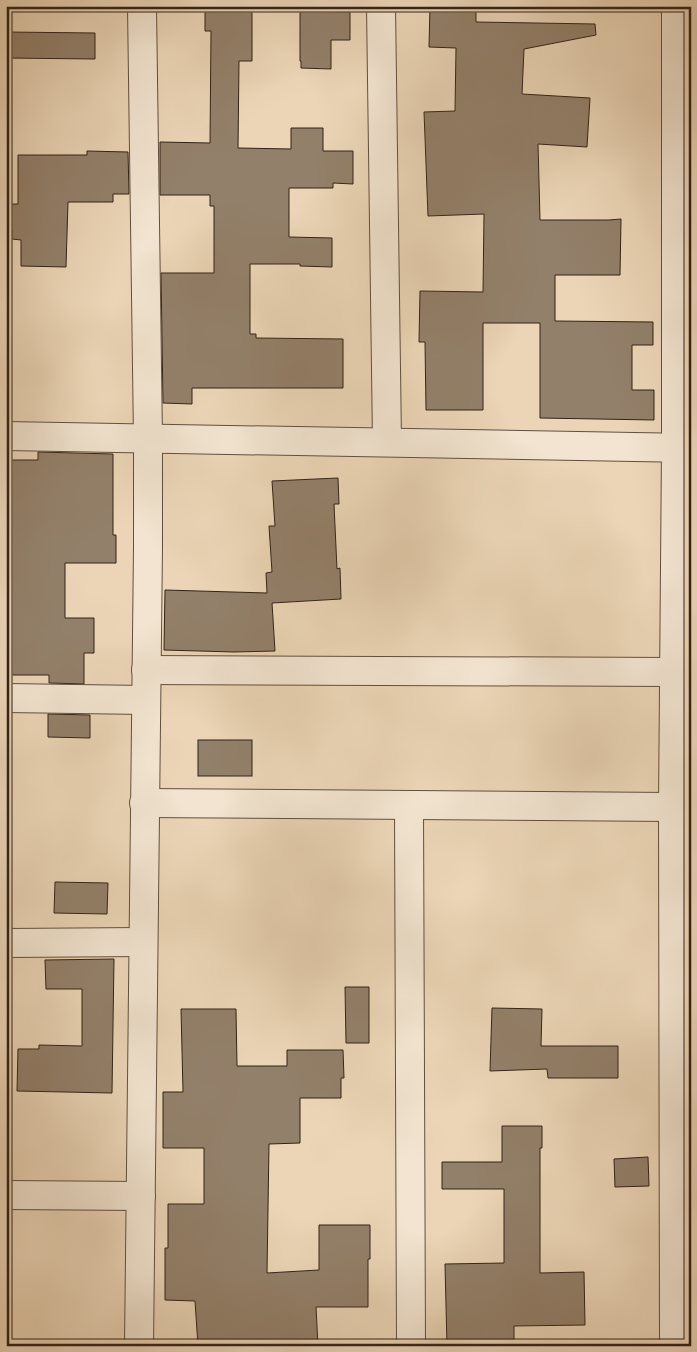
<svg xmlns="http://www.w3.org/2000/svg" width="697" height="1352" font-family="'IM FELL French Canon',serif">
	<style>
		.building { fill: #93806a; stroke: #332317 }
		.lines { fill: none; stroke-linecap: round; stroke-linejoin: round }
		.street-casing { stroke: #61503f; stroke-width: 30 }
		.street { stroke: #f2e4d0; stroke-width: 28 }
	</style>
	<rect width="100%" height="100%" fill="#ebd5b6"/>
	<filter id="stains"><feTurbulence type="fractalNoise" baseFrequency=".004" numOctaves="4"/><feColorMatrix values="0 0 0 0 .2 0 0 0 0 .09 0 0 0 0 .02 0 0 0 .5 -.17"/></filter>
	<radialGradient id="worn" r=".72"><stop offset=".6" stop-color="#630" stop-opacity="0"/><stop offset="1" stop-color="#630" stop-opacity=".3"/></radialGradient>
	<g class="building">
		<path d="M 205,6 L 252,6 L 252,61 L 239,61 L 238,148 L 291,149 L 291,128 L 323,128 L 323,151 L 353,151 L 353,184 L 333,183 L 333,188 L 289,188 L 289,237 L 332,238 L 332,267 L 300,266 L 300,264 L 250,264 L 250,334 L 256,334 L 256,338 L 343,339 L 343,388 L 192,388 L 192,404 L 163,403 L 161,273 L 214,273 L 214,206 L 210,206 L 210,195 L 160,195 L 160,142 L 210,143 L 211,31 L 205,31 Z"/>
		<path d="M 430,6 L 476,6 L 476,22 L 595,24 L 596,35 L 524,49 L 522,94 L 590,98 L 587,147 L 538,144 L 540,220 L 609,220 L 621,219 L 620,275 L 555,275 L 555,321 L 653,322 L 653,345 L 632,345 L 632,390 L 654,390 L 654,420 L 540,418 L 540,323 L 483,323 L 483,410 L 426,410 L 425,342 L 419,342 L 420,291 L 483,292 L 484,214 L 428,216 L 424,112 L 455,111 L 456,48 L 429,47 Z"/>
		<path d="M 300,11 L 350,12 L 350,40 L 331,40 L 331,69 L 301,68 L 301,61 L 300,61 Z"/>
		<path d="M 6,32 L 95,33 L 95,59 L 6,58 Z"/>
		<path d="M 87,151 L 128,152 L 129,194 L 113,194 L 113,202 L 68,202 L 66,267 L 21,266 L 21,240 L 12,239 L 12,230 L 6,230 L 6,204 L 18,204 L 18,155 L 87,155 Z"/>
		<path d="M 38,452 L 113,454 L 113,535 L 116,535 L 116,563 L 65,563 L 65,618 L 94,618 L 94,653 L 84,653 L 84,684 L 49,683 L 49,675 L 6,675 L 6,460 L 38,460 Z"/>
		<path d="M 338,478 L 339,504 L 334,504 L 337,569 L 340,568 L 341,599 L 272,603 L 275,651 L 234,652 L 164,650 L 165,590 L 267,593 L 266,573 L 272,572 L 269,526 L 275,526 L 272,481 Z"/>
		<path d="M 48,714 L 90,715 L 90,738 L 48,737 Z"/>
		<rect x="198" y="740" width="54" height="36"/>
		<path d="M 55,882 L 108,883 L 107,914 L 54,913 Z"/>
		<path d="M 114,959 L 112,1093 L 17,1091 L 18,1049 L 39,1049 L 39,1045 L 82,1046 L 82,989 L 46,989 L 45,960 Z"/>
		<path d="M 345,987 L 369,987 L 369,1043 L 346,1043 Z"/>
		<path d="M 492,1008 L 542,1009 L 541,1046 L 618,1046 L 618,1078 L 548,1078 L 547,1069 L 490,1071 Z"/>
		<path d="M 181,1009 L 236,1009 L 237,1066 L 287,1066 L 287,1050 L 343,1050 L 344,1078 L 341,1078 L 341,1098 L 300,1098 L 300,1143 L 269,1144 L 267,1273 L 319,1270 L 319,1225 L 370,1225 L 370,1259 L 368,1259 L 368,1307 L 316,1307 L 318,1346 L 198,1346 L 195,1301 L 165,1300 L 165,1248 L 168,1248 L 168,1204 L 204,1204 L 204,1148 L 163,1148 L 163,1092 L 183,1092 Z"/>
		<path d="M 502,1126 L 542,1126 L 542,1148 L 540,1148 L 540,1273 L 584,1272 L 585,1325 L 514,1326 L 514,1346 L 447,1346 L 445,1264 L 504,1263 L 504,1189 L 442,1189 L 442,1162 L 502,1162 Z"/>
		<path d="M 648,1157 L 649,1186 L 615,1187 L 614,1159 Z"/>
	</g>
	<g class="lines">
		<g class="street-casing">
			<g id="street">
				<path d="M 381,6 L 387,442"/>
				<path d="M 6,436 L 691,448"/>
				<path d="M 146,670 L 673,672"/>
				<path d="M 6,698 L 145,700"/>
				<path d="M 144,803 L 673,807"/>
				<path d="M 409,806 L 411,1346"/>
				<path d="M 6,943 L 143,942"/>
				<path d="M 6,1195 L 141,1196"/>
				<path d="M 139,1346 L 148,547 L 148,439 L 142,6"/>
				<path d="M 674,1346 L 673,807 L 676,447 L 676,6"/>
			</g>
		</g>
		<use href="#street" class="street"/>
	</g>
	<rect width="697" height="1352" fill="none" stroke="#ebd5b6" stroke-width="25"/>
	<rect x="8" y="8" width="682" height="1337" fill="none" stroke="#332317" stroke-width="2.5"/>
	<rect x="12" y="12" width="672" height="1327" fill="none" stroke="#332317"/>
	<rect width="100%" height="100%" filter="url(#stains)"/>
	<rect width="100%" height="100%" fill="url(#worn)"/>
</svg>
